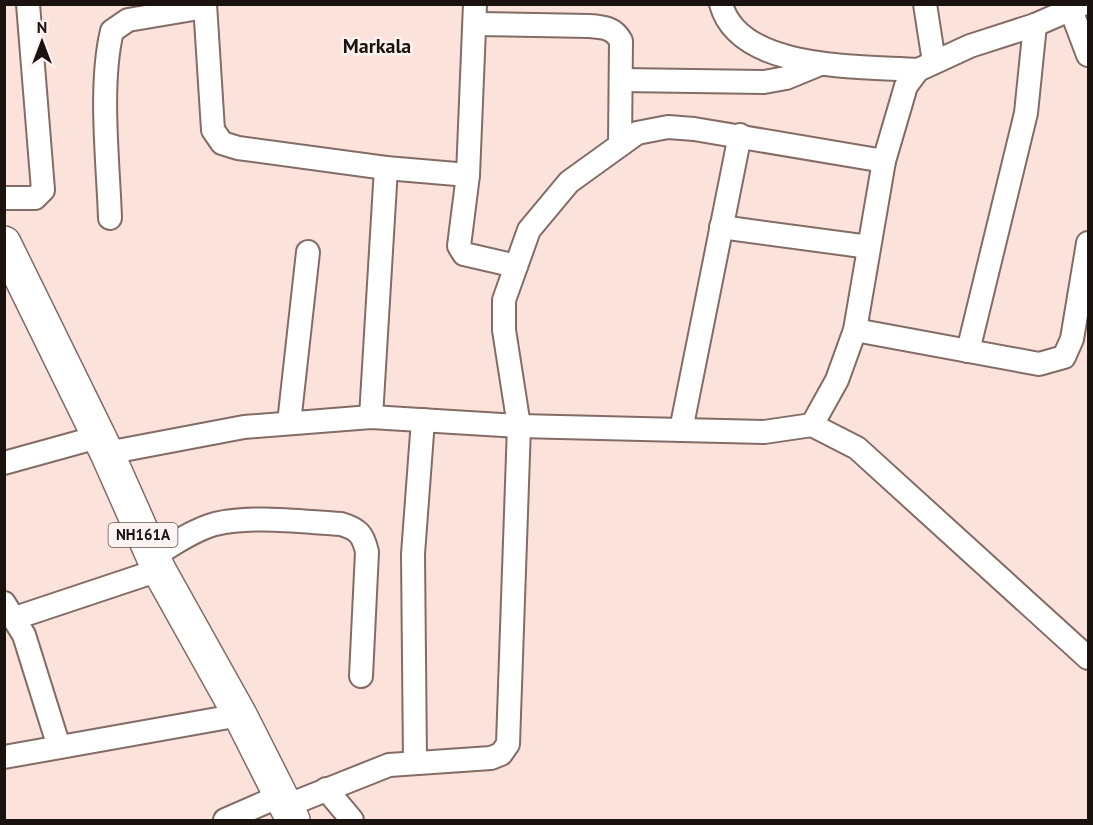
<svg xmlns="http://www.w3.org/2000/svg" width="1093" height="825" font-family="'PT Sans',sans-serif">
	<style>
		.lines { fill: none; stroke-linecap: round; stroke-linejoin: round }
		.minor-casing { stroke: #826c65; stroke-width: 26 }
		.highway-casing { stroke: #826c65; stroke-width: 36 }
		.minor { stroke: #fff; stroke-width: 22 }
		.highway { stroke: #fff; stroke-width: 33 }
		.labels { text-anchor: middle; stroke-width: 5; stroke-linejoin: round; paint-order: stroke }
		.shield { fill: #fdf3f0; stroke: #5e5652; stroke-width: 1.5 }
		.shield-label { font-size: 15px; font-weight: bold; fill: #1a120f }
		.quarter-label { font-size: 20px; font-weight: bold; fill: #1a120f; stroke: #fdf3f0 }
	</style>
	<rect width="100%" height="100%" fill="#fbe2da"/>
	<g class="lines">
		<g class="minor-casing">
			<g id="minor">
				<path d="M 205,4 L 213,130 L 222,143 L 238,148 L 386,168 L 468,175"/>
				<path d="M 475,4 L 468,175 L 459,246 L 464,254 L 516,266"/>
				<path d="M 721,4 C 739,72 863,66 918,70"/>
				<path d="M 925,4 L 934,62"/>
				<path d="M 1071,10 L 1088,55"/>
				<path d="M 475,24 L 589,26 C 604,27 614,28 621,41 L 620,144"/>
				<path d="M 621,80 L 764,82 L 786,78 L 820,64"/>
				<path d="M 4,198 L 35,198 L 43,190 L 28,4"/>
				<path d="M 110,218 C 108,161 99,85 112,31 L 128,20 L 205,7"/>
				<path d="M 721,227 L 869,247"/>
				<path d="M 855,330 L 1039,364 L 1064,357 L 1072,339 L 1088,243"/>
				<path d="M 968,351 L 1026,113 L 1035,25"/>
				<path d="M 371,417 L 386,168"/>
				<path d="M 289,423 L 308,252"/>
				<path d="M 812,425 L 837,380 L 855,330 L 884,161 L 906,86 L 918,70 L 970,46 L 1035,25 L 1083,4"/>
				<path d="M 681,430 L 740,135"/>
				<path d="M 107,453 L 244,427 L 371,417 L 519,426 L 764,432 L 812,425 L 857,448 L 1088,658"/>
				<path d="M 4,463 L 98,437"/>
				<path d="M 153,556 C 173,545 193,530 215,524 C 252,515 303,522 341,524 C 358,529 363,534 367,552 L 361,676"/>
				<path d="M 4,603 L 24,635 L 59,747"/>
				<path d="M 15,618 L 159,570"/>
				<path d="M 4,757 L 240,715"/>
				<path d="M 415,762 L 413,554 L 423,420"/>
				<path d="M 326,789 L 352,820"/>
				<path d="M 286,806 L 389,765 L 491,758 L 501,754 L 508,744 L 519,426 L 504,330 L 504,300 L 529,230 L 569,182 L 637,133 L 668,127 L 694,129 L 884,161"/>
				<path d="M 225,820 L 280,796"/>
			</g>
		</g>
		<g class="highway-casing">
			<path id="highway" d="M 4,243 L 107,453 L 159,570 L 240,715 L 293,820"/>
		</g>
		<use href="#minor" class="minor"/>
		<use href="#highway" class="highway"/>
	</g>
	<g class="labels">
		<rect class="shield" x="108.5" y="523" width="69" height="24" rx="4.5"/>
		<g class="shield-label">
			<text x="143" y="540">NH161A</text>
		</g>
		<g class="quarter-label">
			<text x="377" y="53">Markala</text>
		</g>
	</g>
	<rect width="1093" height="825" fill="none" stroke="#1a120f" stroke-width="12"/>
	<g transform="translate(42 42)" stroke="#fdf3f0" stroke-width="4.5" paint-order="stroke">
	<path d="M0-4.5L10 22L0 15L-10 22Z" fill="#1a120f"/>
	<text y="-9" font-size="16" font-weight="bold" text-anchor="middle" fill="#1a120f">N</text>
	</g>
</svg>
